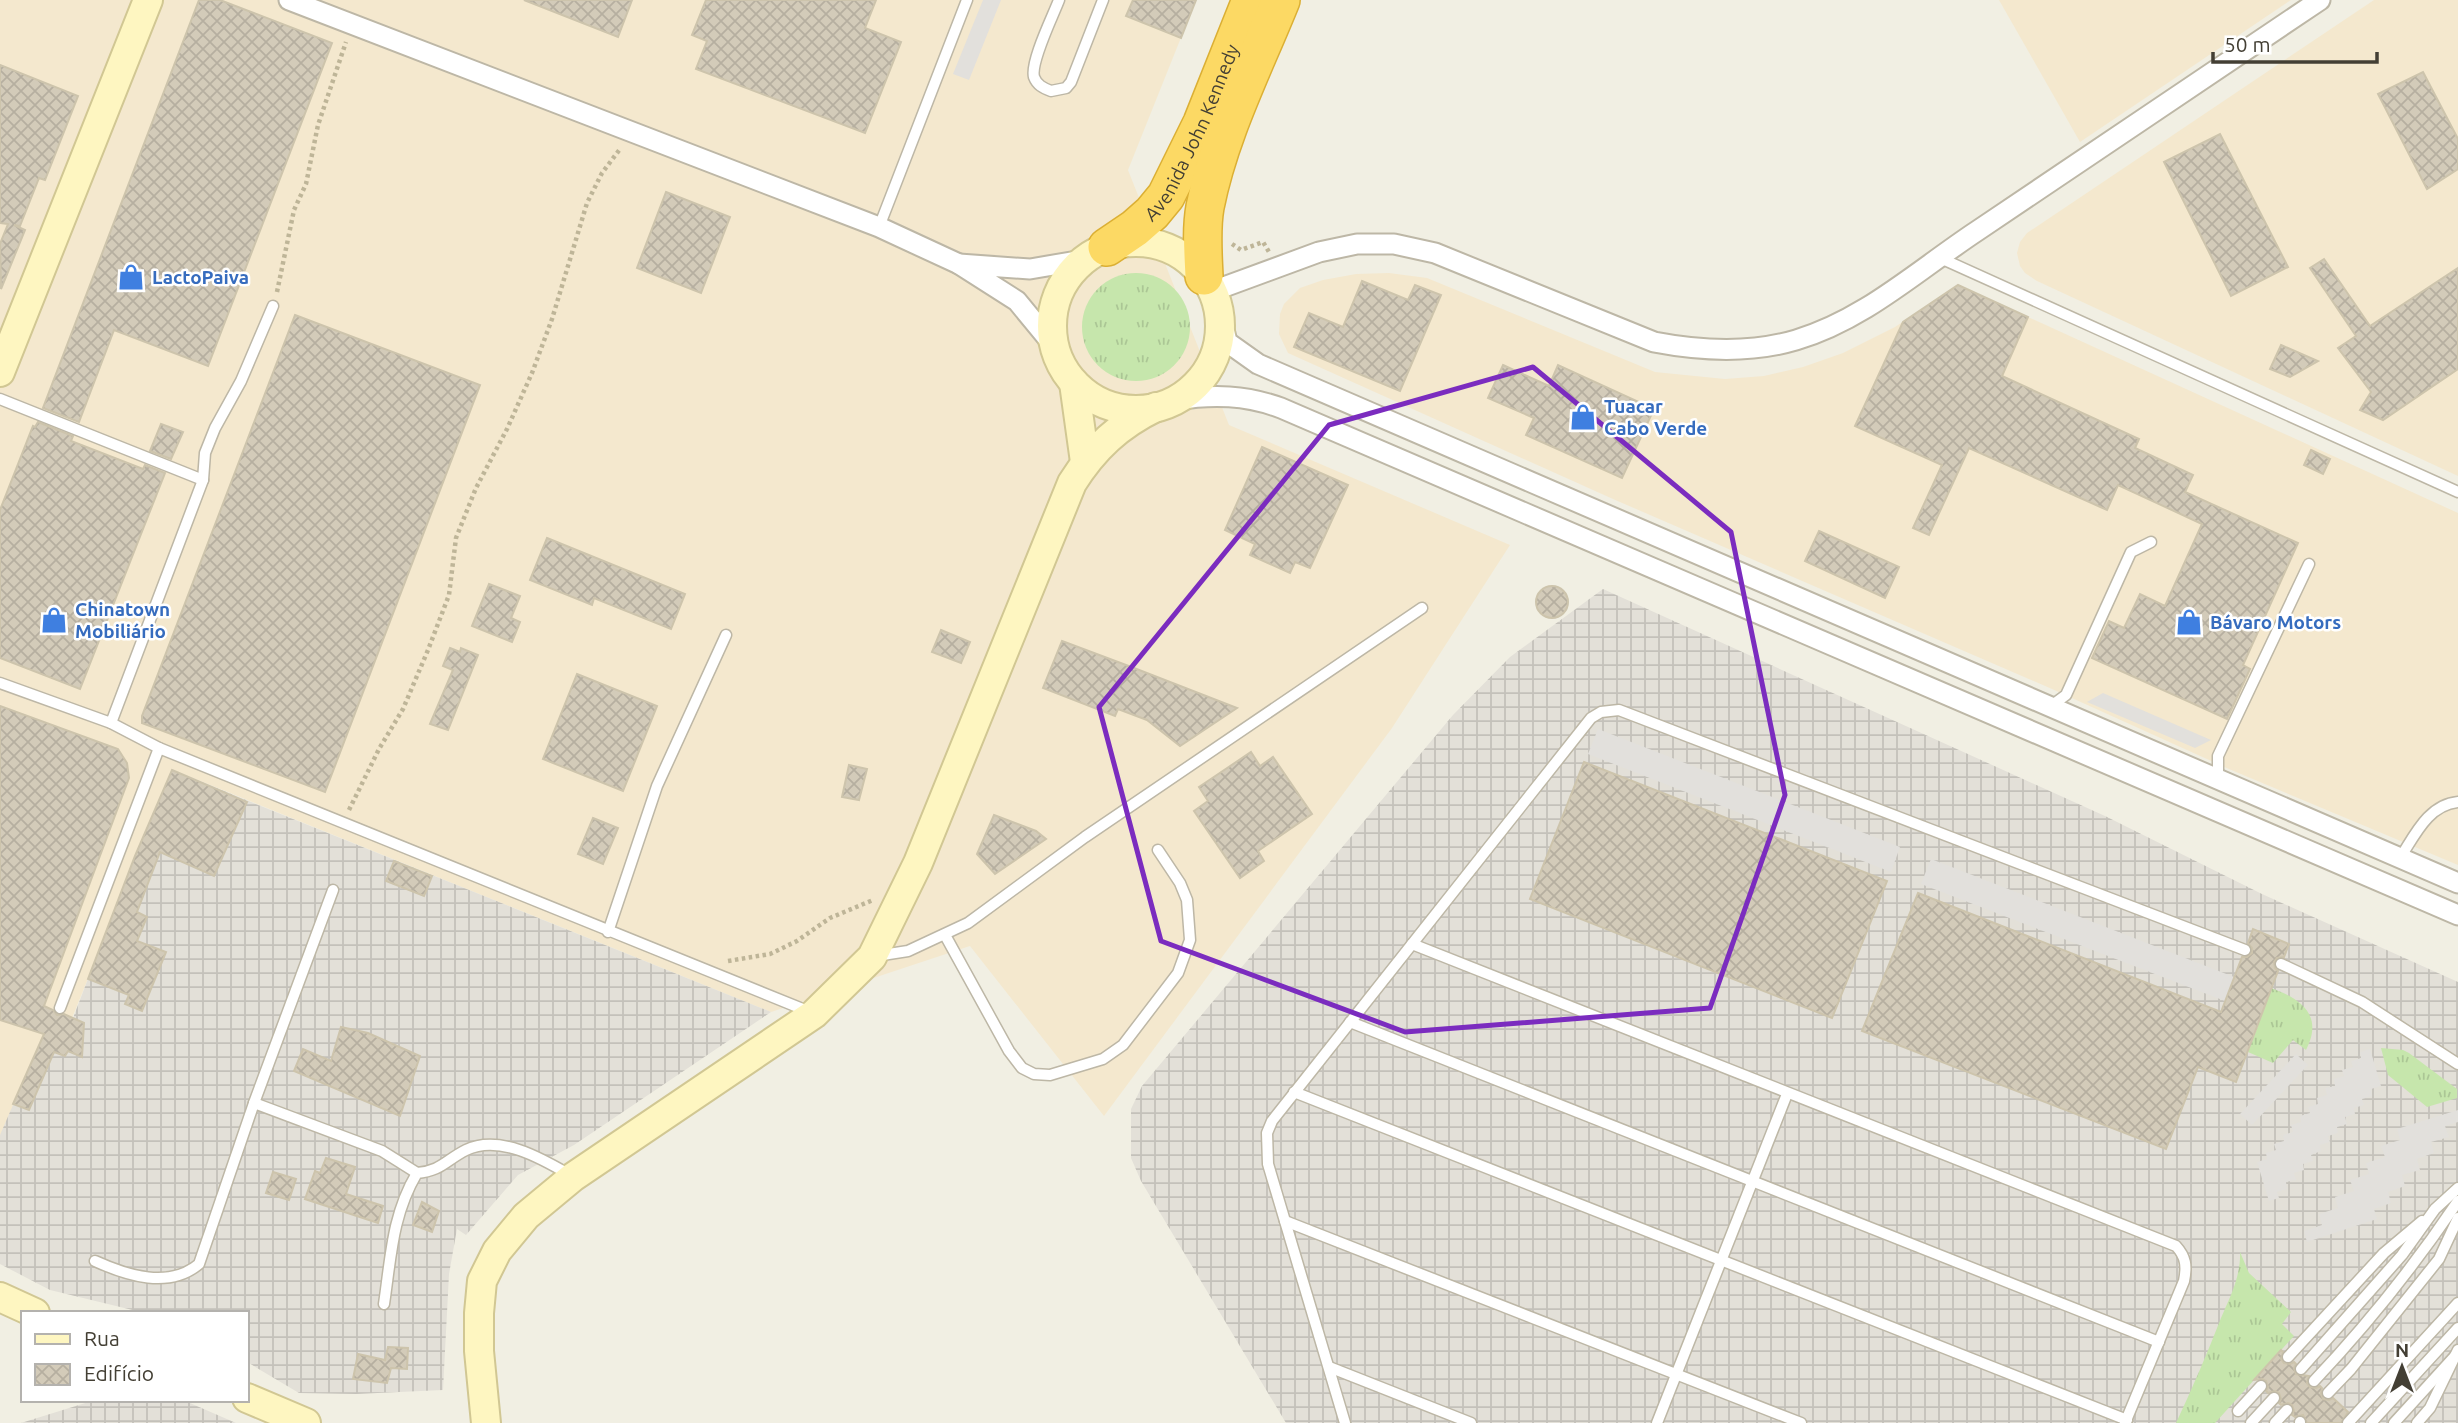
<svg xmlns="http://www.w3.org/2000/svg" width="2458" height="1423" font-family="Ubuntu,sans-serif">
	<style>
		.commercial { fill: #f4e8ce }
		.industrial { fill: url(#industrial-grid) }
		.grass { fill: url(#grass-tufts) }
		.parking { fill: #e2e0dc }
		.building { fill: url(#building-cross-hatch); stroke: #cdc4ac; stroke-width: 2 }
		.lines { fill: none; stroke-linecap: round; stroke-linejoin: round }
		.lane-casing { stroke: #bdb7a6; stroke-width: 13 }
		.street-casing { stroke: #bdb7a6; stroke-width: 23 }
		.secondary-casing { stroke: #d1c793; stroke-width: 32 }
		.highway-casing { stroke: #dbaf34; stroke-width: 40 }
		.path { stroke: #beb598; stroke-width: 4.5; stroke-dasharray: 3.5 3.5; stroke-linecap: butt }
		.lane { stroke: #fff; stroke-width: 10 }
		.street { stroke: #fff; stroke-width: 19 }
		.secondary { stroke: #fef6c1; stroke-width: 28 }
		.highway { stroke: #fcd964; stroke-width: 37 }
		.marked { fill: none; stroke: #7b2cbf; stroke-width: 5; stroke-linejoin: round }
		.labels { text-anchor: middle; stroke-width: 5; stroke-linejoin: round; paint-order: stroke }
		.street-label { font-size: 19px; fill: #433f34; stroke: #fff }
		.shop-label { font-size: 19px; font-weight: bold; fill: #366cbe; stroke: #fff; text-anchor: start }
	</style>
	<defs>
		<pattern id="industrial-grid" width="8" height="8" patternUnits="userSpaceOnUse" patternTransform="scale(1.75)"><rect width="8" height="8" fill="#e3e0d8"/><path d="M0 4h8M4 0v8" fill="none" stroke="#c4c1ba"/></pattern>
		<pattern id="grass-tufts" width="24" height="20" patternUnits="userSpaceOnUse" patternTransform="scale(1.75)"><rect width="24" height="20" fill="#c6e6ac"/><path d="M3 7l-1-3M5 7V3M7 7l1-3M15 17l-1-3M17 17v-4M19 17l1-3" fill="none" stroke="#abc695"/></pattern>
		<pattern id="building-cross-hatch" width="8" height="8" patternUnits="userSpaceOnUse" patternTransform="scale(1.75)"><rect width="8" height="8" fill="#d3cbb9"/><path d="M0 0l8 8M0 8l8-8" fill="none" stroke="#b6afa0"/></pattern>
	</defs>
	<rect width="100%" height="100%" fill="#f1efe3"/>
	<g class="commercial">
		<path d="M 0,0 L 1196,0 L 1128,170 L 1229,425 L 1510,545 L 1392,728 L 1104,1116 L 970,946 L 771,1012 L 173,770 L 72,1018 L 54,1011 L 0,1136 Z"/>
		<path d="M 1999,0 L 2291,0 L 2080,142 Z"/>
		<path d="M 2374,0 L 2458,0 L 2458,476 L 2037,281 L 2025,273 L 2020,266 L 2017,253 L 2020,242 L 2027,233 Z"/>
		<path d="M 1389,273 L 1427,278 L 1655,372 L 1725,379 L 1764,376 L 1803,367 L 1843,353 L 1895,327 L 1958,285 L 2458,513 L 2458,865 L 2229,769 L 2052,689 L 1613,499 L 1288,353 L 1279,334 L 1280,314 L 1284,304 L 1300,288 L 1323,280 L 1356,274 Z"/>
	</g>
	<g class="industrial">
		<path d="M 1603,589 L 2105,816 L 2262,894 L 2458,982 L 2458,1423 L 1286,1423 L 1141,1181 L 1131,1158 L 1131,1109 L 1142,1086 L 1453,715 L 1510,657 Z"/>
		<path d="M 172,770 L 771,1012 L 574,1145 L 518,1175 L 466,1235 L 457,1229 L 449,1274 L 443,1390 L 356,1394 L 299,1393 L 247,1362 L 247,1313 L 145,1313 L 50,1290 L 0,1264 L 0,1135 L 54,1010 L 73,1018 L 129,872 Z"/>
		<path d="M 95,1400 L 183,1400 L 236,1423 L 21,1423 Z"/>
	</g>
	<g class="grass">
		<circle cx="1136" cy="327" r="54"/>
		<path d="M 2231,985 L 2266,999 L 2271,988 C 2301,999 2324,1015 2306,1050 L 2293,1040 L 2273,1063 L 2248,1052 L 2258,1026 L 2221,1012 Z"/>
		<path d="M 2381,1048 L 2403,1050 L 2409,1053 L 2457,1089 L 2457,1098 L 2427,1107 L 2388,1075 Z"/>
		<path d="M 2240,1252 L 2249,1273 L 2291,1312 L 2282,1324 L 2294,1336 L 2215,1423 L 2176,1423 C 2192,1389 2207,1354 2221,1318 C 2230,1297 2241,1276 2240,1252 Z"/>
	</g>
	<g class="parking">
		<path d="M 983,0 L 1001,0 L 969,80 L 953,74 Z"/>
		<path d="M 2103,693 L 2211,740 L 2195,748 L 2087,702 Z"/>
		<path d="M 1598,729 L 1900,847 L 1891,872 L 1588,754 Z"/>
		<path d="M 1931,859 L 2234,977 L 2225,1001 L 1921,884 Z"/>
		<path d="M 2370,1049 L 2381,1086 L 2371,1089 L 2372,1096 L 2362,1099 L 2364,1105 L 2354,1108 L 2355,1114 L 2345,1117 L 2347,1124 L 2337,1127 L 2338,1133 L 2328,1136 L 2330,1142 L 2320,1145 L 2321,1151 L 2311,1155 L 2313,1161 L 2303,1164 L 2304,1170 L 2294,1173 L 2296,1180 L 2286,1182 L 2287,1189 L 2277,1192 L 2279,1198 L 2269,1201 L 2257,1162 L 2267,1159 L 2266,1153 L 2276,1150 L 2274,1144 L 2284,1141 L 2283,1135 L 2293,1132 L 2291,1125 L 2301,1122 L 2300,1116 L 2310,1113 L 2308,1107 L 2318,1104 L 2317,1098 L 2327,1095 L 2325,1088 L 2335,1086 L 2334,1079 L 2344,1076 L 2342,1070 L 2353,1067 L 2351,1061 L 2361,1058 L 2360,1052 Z"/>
		<path d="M 2296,1054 L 2308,1065 L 2252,1125 L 2240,1114 Z"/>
		<path d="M 2458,1110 L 2458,1122 L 2445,1126 L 2449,1137 L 2431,1142 L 2434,1153 L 2417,1159 L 2420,1170 L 2402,1175 L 2405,1186 L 2388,1192 L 2391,1203 L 2374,1209 L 2377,1219 L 2307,1242 L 2304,1231 L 2322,1225 L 2319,1214 L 2338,1208 L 2335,1197 L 2354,1191 L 2350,1180 L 2369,1174 L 2366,1163 L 2385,1157 L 2381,1146 L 2400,1140 L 2397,1129 Z"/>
	</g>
	<g class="building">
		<path d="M 199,0 L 220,0 L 332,43 L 208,366 L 114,330 L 79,422 L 43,408 Z"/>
		<path d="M 524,0 L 632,0 L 618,37 Z"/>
		<path d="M 706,0 L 876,0 L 865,28 L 901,42 L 865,133 L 696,69 L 707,41 L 692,35 Z"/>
		<path d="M 1133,0 L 1196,0 L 1181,38 L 1126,16 Z"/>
		<path d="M 0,65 L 78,96 L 45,180 L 39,178 L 20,226 L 14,225 L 25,230 L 1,289 L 0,244 L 8,224 L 0,223 Z"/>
		<path d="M 2423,72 L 2458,139 L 2458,169 L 2427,189 L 2378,94 Z"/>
		<path d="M 2220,134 L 2288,267 L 2231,296 L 2164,162 Z"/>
		<path d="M 666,192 L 730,217 L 701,293 L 637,268 Z"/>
		<path d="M 2324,259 L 2370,326 L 2458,268 L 2458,369 L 2383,420 L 2360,410 L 2371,392 L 2338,348 L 2356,336 L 2310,268 Z"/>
		<path d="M 1362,281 L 1408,300 L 1415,285 L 1441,295 L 1400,391 L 1294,347 L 1309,313 L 1343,327 Z"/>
		<path d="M 1958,285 L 2028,317 L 2002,376 L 2139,439 L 2135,448 L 2193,475 L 2185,492 L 2298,543 L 2243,665 L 2250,669 L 2227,719 L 2092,658 L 2109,621 L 2124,628 L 2140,594 L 2165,606 L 2202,524 L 2118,485 L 2107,510 L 1969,448 L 1929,535 L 1913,528 L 1942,465 L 1855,426 L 1903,322 Z"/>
		<path d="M 295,315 L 480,385 L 325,792 L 142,723 L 142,716 Z"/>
		<path d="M 2281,345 L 2318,361 L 2290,377 L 2270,369 Z"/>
		<path d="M 1503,365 L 1549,386 L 1558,365 L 1654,409 L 1622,478 L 1526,435 L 1534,418 L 1488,398 Z"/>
		<path d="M 38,422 L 73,436 L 71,441 L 143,469 L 145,465 L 165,473 L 80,689 L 0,658 L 0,510 L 33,426 L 35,427 Z"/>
		<path d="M 161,424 L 183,432 L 171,459 L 150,451 Z"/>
		<path d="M 1262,447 L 1348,485 L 1310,568 L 1295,562 L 1290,573 L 1250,555 L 1255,544 L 1225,530 Z"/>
		<path d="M 2311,450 L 2330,459 L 2323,474 L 2304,465 Z"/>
		<path d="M 1819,531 L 1899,567 L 1885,598 L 1805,561 Z"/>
		<path d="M 547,538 L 685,594 L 671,629 L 594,598 L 592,605 L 530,580 Z"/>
		<path d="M 489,584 L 520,596 L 511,618 L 520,622 L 512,642 L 472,626 Z"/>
		<circle cx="1552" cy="602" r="16"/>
		<path d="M 941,630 L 970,642 L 961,663 L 932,652 Z"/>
		<path d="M 1062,641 L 1134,668 L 1237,708 L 1180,746 L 1147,720 L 1118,709 L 1115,716 L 1043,688 Z"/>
		<path d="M 450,648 L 460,652 L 461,648 L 478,655 L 448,730 L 430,724 L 453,670 L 443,666 Z"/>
		<path d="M 577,674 L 657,706 L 623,791 L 543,759 Z"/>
		<path d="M 0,706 L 118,749 L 127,763 L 129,778 L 44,1006 L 53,1010 L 57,1015 L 64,1014 L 84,1023 L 82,1057 L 68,1051 L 65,1056 L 54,1052 L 29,1110 L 13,1104 L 44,1034 L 0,1020 Z"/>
		<path d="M 1251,752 L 1260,766 L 1273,757 L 1312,814 L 1258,851 L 1264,861 L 1240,878 L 1194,811 L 1208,801 L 1199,787 Z"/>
		<path d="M 1584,762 L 1887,881 L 1832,1018 L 1530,899 Z"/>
		<path d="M 849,765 L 867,769 L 859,800 L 842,797 Z"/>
		<path d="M 172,770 L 247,802 L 214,876 L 160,852 L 137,912 L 147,917 L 137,941 L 166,952 L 142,1011 L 125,1004 L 129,995 L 88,979 L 135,856 Z"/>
		<path d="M 994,815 L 1036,831 L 1046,839 L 995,874 L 977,854 Z"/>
		<path d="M 593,818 L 618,828 L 603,864 L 578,854 Z"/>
		<path d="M 394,861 L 432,876 L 424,896 L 386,881 Z"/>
		<path d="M 1918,893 L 2221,1012 L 2242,957 L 2247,957 L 2252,953 L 2252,948 L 2248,943 L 2253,929 L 2289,944 L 2284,957 L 2277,958 L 2274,962 L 2275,968 L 2278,971 L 2236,1082 L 2198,1067 L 2166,1149 L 1862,1031 Z"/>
		<path d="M 341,1027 L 368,1033 L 420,1056 L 400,1116 L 294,1071 L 303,1049 L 331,1061 Z"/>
		<path d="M 326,1158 L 355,1167 L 346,1194 L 383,1206 L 378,1223 L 305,1199 L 315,1171 L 320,1173 Z"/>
		<path d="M 273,1172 L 296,1179 L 289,1200 L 266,1193 Z"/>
		<path d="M 422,1202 L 439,1211 L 432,1232 L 413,1225 Z"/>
		<path d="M 388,1347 L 408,1348 L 407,1369 L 391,1368 L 387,1383 L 353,1379 L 358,1354 L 385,1360 Z"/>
		<path d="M 2281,1350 L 2283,1352 L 2281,1359 L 2284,1363 L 2290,1364 L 2294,1362 L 2296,1364 L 2294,1368 L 2296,1374 L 2309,1376 L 2307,1383 L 2310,1387 L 2316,1388 L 2320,1386 L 2322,1388 L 2321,1394 L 2323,1399 L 2329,1400 L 2333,1398 L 2348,1412 L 2341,1423 L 2307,1423 L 2303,1415 L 2295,1417 L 2292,1415 L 2294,1411 L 2292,1405 L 2288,1403 L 2281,1405 L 2279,1403 L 2281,1399 L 2279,1393 L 2275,1391 L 2268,1393 L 2266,1391 L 2268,1387 L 2266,1381 L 2262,1379 L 2254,1380 Z"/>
	</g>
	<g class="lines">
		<g class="lane-casing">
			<g id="lane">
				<path d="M 1059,0 C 1053,16 1030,62 1034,77 C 1037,85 1043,88 1051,91 L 1066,88 L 1071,82 L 1103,0"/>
				<path d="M 879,227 L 967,0"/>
				<path d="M 1938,257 L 2458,492"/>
				<path d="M 0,399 L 203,480"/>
				<path d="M 0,683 L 111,723 L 159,748 L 810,1012"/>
				<path d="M 2051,706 L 2066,695 L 2131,552 L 2151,542"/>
				<path d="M 111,723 L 203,480 L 205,453 L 215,428 L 241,381 L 273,306"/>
				<path d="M 2218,779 L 2218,756 L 2309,564"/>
				<path d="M 2400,858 C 2415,835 2428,805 2458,802"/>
				<path d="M 608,932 L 657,786 L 726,635"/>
				<path d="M 945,935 L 1009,1051 L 1022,1068 L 1034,1074 L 1050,1075 L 1103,1059 L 1123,1045 L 1178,973 L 1190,940 L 1187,900 L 1180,883 L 1158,850"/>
				<path d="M 1412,944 L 2176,1246 C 2186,1257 2187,1266 2184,1281 L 2125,1423"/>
				<path d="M 876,956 L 908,951 L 968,923 L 1085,837 L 1422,608"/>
				<path d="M 2281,964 L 2362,1002 L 2458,1064"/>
				<path d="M 60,1008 L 159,748"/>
				<path d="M 1350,1022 L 2159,1342"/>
				<path d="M 1294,1092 L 2127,1420"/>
				<path d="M 254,1103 L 333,890"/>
				<path d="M 1285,1221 L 1801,1423"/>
				<path d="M 95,1261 C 128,1276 169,1289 199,1264 L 254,1103 L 382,1151 L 417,1173"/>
				<path d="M 384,1304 C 391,1257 392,1215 417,1173 C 441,1171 446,1160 466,1150 C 499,1134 541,1158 570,1175"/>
				<path d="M 2288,1357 L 2384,1253 L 2422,1221"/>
				<path d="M 1329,1367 L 1471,1423"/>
				<path d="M 2301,1369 L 2402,1255 L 2435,1209 L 2458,1188"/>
				<path d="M 2314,1381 C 2367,1325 2415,1265 2458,1201"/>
				<path d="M 2328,1393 L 2351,1369 L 2439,1259 L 2458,1218"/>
				<path d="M 2238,1411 L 2261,1386"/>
				<path d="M 1345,1423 L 1268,1164 L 1267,1133 L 1272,1121 L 1591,718 L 1601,712 L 1619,710 L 2245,950"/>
				<path d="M 1657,1423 L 1787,1094"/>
				<path d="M 2251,1423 L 2274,1398"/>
				<path d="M 2275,1423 L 2287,1410"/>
				<path d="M 2300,1423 L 2300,1422"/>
				<path d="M 2348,1423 L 2458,1303"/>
				<path d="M 2371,1423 L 2458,1328"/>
				<path d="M 2394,1423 L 2455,1356"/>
				<path d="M 2417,1423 L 2430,1408 L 2458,1350"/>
			</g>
		</g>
		<g class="street-casing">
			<g id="street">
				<path d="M 289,0 L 879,227 L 959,264"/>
				<path d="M 1213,291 L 1319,252 L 1357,244 L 1394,244 L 1435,253 L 1654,342 C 1701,351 1749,354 1796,340 C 1864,320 1918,270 1977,231 C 2091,154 2206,77 2320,0"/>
				<path d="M 1220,312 L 1227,342 L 1258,364 L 2458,883"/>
				<path d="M 1054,346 L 1017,301 L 959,264 L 1030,269 L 1083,260"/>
				<path d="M 1176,400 C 1213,394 1246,395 1281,408 L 2458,915"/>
			</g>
		</g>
		<g class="secondary-casing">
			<g id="secondary">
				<circle cx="1136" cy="326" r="84"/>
				<path d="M 0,372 L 148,0"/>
				<path d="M 1074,383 L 1085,462"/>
				<path d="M 0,1297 L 35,1313"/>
				<path d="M 247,1398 L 306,1423"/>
				<path d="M 486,1423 L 479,1351 L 479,1313 L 482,1281 L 497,1251 L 526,1216 L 573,1177 L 814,1014 L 872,957 L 918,863 L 1072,483 C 1094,448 1119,425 1156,407"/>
			</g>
		</g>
		<g class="highway-casing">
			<g id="highway">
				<path id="s1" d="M 1107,247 L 1135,228 L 1152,213 L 1166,196 L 1202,123 L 1251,0"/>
				<path d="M 1204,276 C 1203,254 1201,229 1205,207 C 1219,135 1254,67 1281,0"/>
			</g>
		</g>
		<g class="path">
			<path d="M 1232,244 L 1241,250 L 1263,242 L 1269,252"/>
			<path d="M 277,292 L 294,210 L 306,184 L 318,125 L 346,42"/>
			<path d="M 349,810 L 379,749 L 403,709 L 428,650 L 449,595 L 456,538 L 476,488 L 507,429 L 532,373 L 552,319 L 587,203 L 602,173 L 620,149"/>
			<path d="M 728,961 L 770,954 L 797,941 L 830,918 L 873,900"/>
		</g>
		<use href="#lane" class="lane"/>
		<use href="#street" class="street"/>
		<use href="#secondary" class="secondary"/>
		<use href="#highway" class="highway"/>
	</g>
	<path class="marked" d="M 1533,367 L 1731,532 L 1785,795 L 1710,1008 L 1405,1032 L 1161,941 L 1099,707 L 1329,425 Z"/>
	<defs>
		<g id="shop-bare" transform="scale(2.1)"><path d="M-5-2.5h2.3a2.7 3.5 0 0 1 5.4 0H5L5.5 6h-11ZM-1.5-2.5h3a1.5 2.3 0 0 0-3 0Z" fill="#3f7fe0" stroke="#fff" stroke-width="2.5" paint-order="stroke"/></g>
	</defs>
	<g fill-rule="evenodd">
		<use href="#shop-bare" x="131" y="277"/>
		<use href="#shop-bare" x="1583" y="417"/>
		<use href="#shop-bare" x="54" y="620"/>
		<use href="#shop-bare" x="2189" y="622"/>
	</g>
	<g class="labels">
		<g class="street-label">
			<text dy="7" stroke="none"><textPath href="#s1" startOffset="147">Avenida John Kennedy</textPath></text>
		</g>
		<g class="shop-label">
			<text x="152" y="284">LactoPaiva</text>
			<text x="1604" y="413">Tuacar<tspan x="1604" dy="22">Cabo Verde</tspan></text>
			<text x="75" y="616">Chinatown<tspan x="75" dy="22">Mobiliário</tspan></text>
			<text x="2210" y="629">Bávaro Motors</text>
		</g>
	</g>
	<rect x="21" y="1311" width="228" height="91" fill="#ffffff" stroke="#b4b2ae" stroke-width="2"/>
	<rect x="35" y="1334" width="35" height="10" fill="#fef6c1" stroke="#b4b2ae" stroke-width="2"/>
	<text x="84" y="1346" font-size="21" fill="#433f34">Rua</text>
	<rect x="35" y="1364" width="35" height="21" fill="url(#building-cross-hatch)" stroke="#b4b2ae" stroke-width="2"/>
	<text x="84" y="1381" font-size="21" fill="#433f34">Edifício</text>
	<g transform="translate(2402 1367)" stroke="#ffffff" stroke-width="5" paint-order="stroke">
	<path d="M0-5L12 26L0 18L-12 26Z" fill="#433f34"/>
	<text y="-10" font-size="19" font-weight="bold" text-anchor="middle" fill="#433f34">N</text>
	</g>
	<path d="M2213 52v10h164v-10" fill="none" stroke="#433f34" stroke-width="3.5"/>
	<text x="2224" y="52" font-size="21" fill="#433f34" stroke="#ffffff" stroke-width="5" paint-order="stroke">50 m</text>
</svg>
